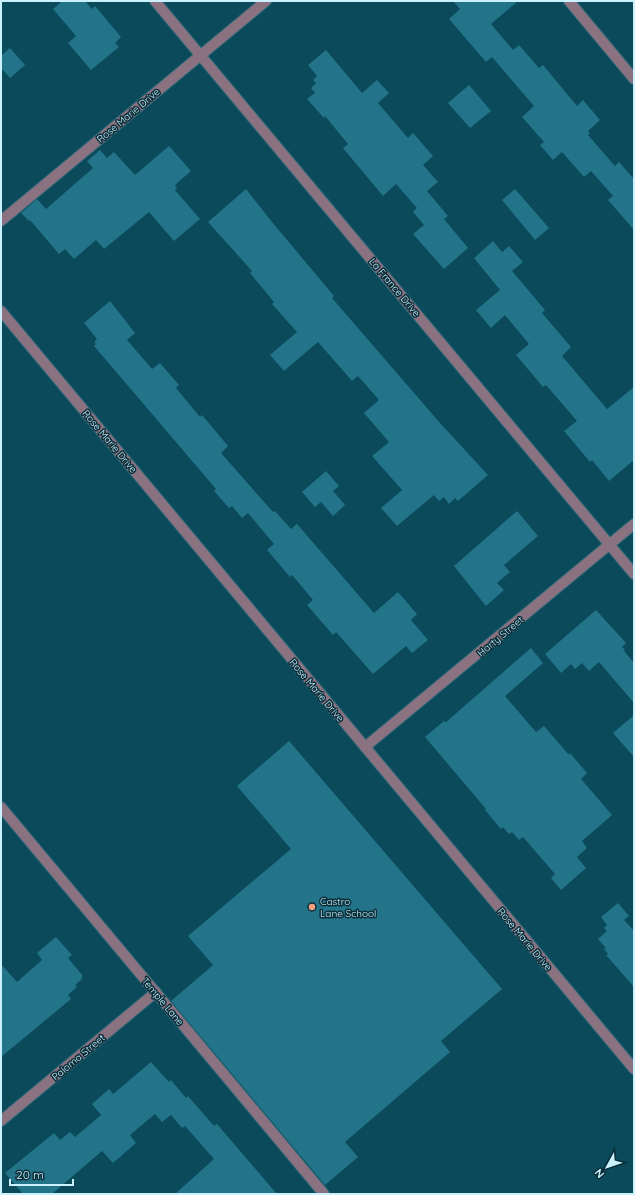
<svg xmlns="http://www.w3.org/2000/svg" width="635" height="1195" font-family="Quicksand,sans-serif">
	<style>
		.building { fill: #237389 }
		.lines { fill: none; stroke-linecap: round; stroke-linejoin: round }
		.minor-casing { stroke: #2d6878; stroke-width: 12 }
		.minor { stroke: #8a7281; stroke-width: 10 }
		.poi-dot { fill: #f3a081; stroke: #0a2d38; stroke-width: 1.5 }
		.labels { text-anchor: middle; stroke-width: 3; stroke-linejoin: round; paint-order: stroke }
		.street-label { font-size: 10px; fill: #cbf1ff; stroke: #0a2d38 }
		.poi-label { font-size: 10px; fill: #cbf1ff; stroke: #0a2d38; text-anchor: start }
	</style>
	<rect width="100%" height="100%" fill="#0a4a5a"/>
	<g class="building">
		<path d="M 62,1 L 85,1 L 92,9 L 95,6 L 121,37 L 115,43 L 119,47 L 91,70 L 68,43 L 76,36 L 53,9 Z"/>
		<path d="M 453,1 L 518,1 L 491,24 L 513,50 L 519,45 L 539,68 L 543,65 L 577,106 L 583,100 L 600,120 L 588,131 L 590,133 L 588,135 L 615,166 L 619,162 L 634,179 L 634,230 L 608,200 L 613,196 L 591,171 L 584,177 L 562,152 L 553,160 L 540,145 L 544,142 L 522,117 L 534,106 L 492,57 L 486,62 L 449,19 L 460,9 Z"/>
		<path d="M 10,48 L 25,65 L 10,78 L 1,68 L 1,56 Z"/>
		<path d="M 326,50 L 362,93 L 377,80 L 389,93 L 378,103 L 408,138 L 413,133 L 433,156 L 423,165 L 438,182 L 427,191 L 448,216 L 444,219 L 468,248 L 444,269 L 413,234 L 424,225 L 413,212 L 417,208 L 396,184 L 383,196 L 343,148 L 348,144 L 325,116 L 324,118 L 307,99 L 315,93 L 311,88 L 316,83 L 313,80 L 317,76 L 308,65 Z"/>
		<path d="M 469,85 L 491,111 L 470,128 L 448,103 Z"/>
		<path d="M 169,146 L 191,171 L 175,185 L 177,188 L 175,190 L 200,219 L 174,241 L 149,212 L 104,249 L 96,240 L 74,259 L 65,249 L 59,254 L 30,220 L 29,221 L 21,213 L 37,199 L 46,209 L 93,168 L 87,161 L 100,150 L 107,158 L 114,152 L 135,175 Z"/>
		<path d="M 246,189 L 272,222 L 334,296 L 332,298 L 440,423 L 488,475 L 458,501 L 455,498 L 449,504 L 444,497 L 439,501 L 434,495 L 397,526 L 381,508 L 402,490 L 372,456 L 389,442 L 364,413 L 379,400 L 358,376 L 352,381 L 318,342 L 284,371 L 270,355 L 297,332 L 272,304 L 274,302 L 250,273 L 252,271 L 208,222 Z"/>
		<path d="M 515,189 L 549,228 L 535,240 L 502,200 Z"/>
		<path d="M 493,241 L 502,252 L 509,246 L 523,262 L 512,271 L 545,310 L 542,313 L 571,347 L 562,356 L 607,409 L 634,387 L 634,460 L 609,481 L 592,460 L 590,462 L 564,431 L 577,421 L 546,385 L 543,387 L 516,355 L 529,344 L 505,315 L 491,328 L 476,310 L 500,290 L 474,258 Z"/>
		<path d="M 110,301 L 135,333 L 127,340 L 152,369 L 160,363 L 179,385 L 176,388 L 200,417 L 202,415 L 228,446 L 221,453 L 273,512 L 275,511 L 291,529 L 297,524 L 374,613 L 398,592 L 417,614 L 411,620 L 428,640 L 412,653 L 406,646 L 373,674 L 336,632 L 333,635 L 307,605 L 313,600 L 292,575 L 290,577 L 267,550 L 274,544 L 248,513 L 242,518 L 232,506 L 229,508 L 214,491 L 216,489 L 94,346 L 96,344 L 94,342 L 97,339 L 84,323 Z"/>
		<path d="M 326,471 L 339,486 L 333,491 L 345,505 L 333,516 L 321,502 L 315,507 L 302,492 Z"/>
		<path d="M 517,511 L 538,536 L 504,565 L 510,572 L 497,583 L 504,590 L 486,606 L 454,566 Z"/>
		<path d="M 596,610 L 626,643 L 622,647 L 625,650 L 624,651 L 634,663 L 634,703 L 599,662 L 589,671 L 582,663 L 575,669 L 571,664 L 561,673 L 545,654 Z"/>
		<path d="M 531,648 L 543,663 L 505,696 L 536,732 L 544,726 L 569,755 L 570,753 L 587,773 L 581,779 L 612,815 L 582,841 L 587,848 L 577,857 L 586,868 L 561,890 L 551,878 L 555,874 L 523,837 L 519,840 L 512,832 L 509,834 L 503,827 L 501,829 L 485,810 L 486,809 L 425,737 L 444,721 L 446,722 Z"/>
		<path d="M 634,715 L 634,757 L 613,733 Z"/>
		<path d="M 289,741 L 502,989 L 441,1041 L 450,1052 L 345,1142 L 358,1157 L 325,1185 L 171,1001 L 213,965 L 188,936 L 291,849 L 237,786 Z"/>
		<path d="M 618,903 L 629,916 L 624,920 L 634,931 L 634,987 L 606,955 L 608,954 L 604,949 L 606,948 L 598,939 L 607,931 L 604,928 L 607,925 L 601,917 Z"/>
		<path d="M 56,937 L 72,955 L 68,958 L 83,976 L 81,978 L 82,979 L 75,985 L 77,987 L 68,995 L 71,999 L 1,1057 L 1,964 L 17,982 L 42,960 L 37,953 Z"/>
		<path d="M 151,1062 L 169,1082 L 171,1080 L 186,1098 L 188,1096 L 214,1126 L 217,1124 L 277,1194 L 175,1194 L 214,1159 L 185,1126 L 182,1128 L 171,1115 L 162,1122 L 155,1114 L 130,1135 L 136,1143 L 113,1163 L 102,1151 L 52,1194 L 23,1194 L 5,1173 L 54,1133 L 60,1140 L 70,1132 L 75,1137 L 101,1115 L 92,1104 L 109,1089 L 113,1094 Z"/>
	</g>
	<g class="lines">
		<g class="minor-casing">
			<g id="minor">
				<path d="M 155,1 L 634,574"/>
				<path d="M 569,1 L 634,79"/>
				<path d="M 1,221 L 266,1"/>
				<path d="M 1,311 L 634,1069"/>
				<path d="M 365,747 L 634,524"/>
				<path d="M 1,807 L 324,1194"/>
				<path d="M 1,1121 L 156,992"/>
			</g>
		</g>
		<use href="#minor" class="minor"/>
	</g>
	<circle class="poi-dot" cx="312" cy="907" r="4"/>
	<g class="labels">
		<g class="street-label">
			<text transform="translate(128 115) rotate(-40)" y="4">Rose Marie Drive</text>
			<text transform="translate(395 287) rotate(50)" y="4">La France Drive</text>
			<text transform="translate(110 441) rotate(50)" y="4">Rose Marie Drive</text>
			<text transform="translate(500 636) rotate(-40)" y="4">Harty Street</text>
			<text transform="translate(317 690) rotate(50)" y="4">Rose Marie Drive</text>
			<text transform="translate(525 939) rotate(50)" y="4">Rose Marie Drive</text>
			<text transform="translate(163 1001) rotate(50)" y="4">Temple Lane</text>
			<text transform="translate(78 1057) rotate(-40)" y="4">Paloma Street</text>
		</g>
		<g class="poi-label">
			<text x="320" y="905">Castro<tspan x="320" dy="12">Lane School</tspan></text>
		</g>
	</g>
	<rect width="635" height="1195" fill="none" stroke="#cbf1ff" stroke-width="4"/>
	<g transform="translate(607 1167) rotate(230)" stroke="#0a2d38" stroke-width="3" paint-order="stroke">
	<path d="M0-3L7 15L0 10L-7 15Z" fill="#cbf1ff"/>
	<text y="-6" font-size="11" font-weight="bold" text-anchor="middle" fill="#cbf1ff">N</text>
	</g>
	<path d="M10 1179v6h63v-6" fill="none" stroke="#cbf1ff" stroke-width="2"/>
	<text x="16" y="1179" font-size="12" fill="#cbf1ff" stroke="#0a2d38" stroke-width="3" paint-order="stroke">20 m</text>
</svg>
